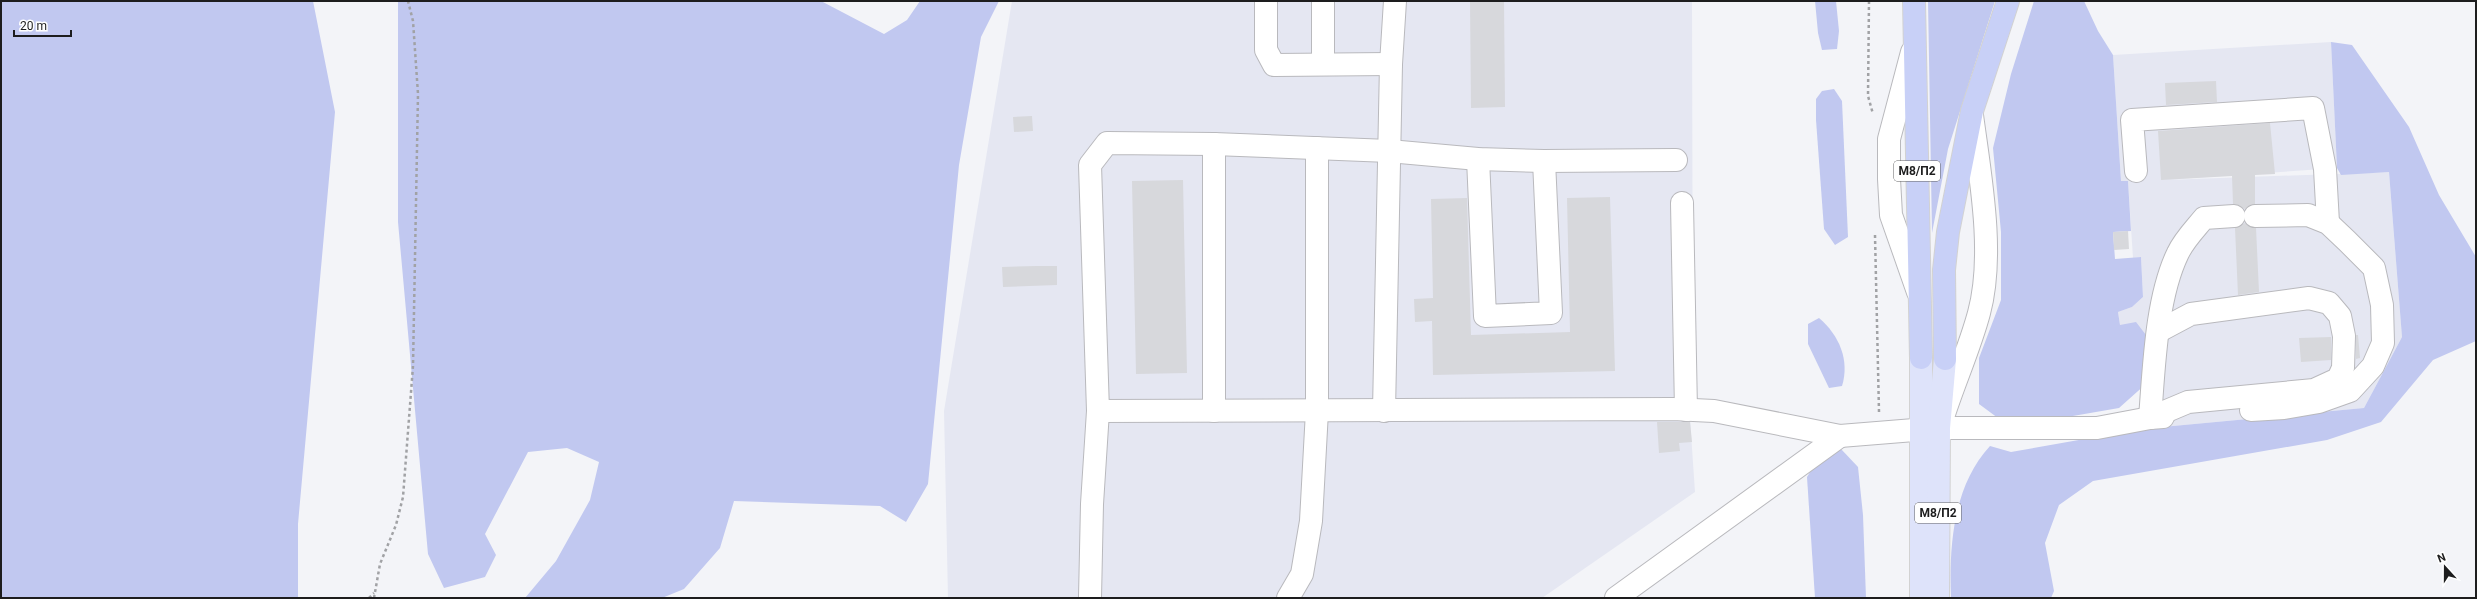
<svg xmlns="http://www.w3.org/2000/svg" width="2477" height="599" font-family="Roboto,sans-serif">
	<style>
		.built { fill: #e5e7f2 }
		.green { fill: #c1c8f0 }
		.building { fill: #d7d8dc }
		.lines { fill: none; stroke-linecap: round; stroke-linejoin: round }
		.minor-casing { stroke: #b9b9bd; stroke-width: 24 }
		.major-casing { stroke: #d2d2d2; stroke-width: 24 }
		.highway-casing { stroke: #d2d2d2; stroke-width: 24 }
		.path { stroke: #a1a2a5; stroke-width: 2.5; stroke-dasharray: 3 3; stroke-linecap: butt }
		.minor { stroke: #fff; stroke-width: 22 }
		.major { stroke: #dee3fa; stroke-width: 22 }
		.highway { stroke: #c8d0f7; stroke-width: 22 }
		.labels { text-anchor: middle; stroke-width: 3; stroke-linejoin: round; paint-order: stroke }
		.shield { fill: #fff; stroke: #616162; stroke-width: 1 }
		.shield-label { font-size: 12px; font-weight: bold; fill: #1d1d1e }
	</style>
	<rect width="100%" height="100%" fill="#f3f4f8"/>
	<g class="built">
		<path d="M 1012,1 L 1692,1 L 1693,410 L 1690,419 L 1695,492 L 1542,598 L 948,598 L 944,411 Z"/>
		<path d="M 2331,42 L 2337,168 L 2165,180 L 2389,172 L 2402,337 L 2364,408 L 2141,429 L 2147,383 L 2120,325 L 2118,312 L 2132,307 L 2143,297 L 2141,257 L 2133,258 L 2128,181 L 2121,181 L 2113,55 Z"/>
	</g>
	<g class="green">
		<path d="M 1,1 L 313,1 L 335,112 L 298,524 L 298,598 L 1,598 Z"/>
		<path d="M 398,1 L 821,1 L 884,34 L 907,20 L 920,1 L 999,1 L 981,37 L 959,165 L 928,484 L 906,522 L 880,506 L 734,501 L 720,548 L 684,589 L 662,598 L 525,598 L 556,561 L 590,500 L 599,462 L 567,448 L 528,452 L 485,534 L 496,555 L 485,577 L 444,588 L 428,554 L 398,222 Z"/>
		<path d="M 1815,1 L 1836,1 L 1839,31 L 1837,49 L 1822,50 L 1818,33 Z"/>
		<path d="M 1928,1 L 1995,1 L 1948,149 L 1932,233 Z"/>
		<path d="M 2034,1 L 2084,1 L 2098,31 L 2113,55 L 2121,181 L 2128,181 L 2131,231 L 2113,232 L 2115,259 L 2141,257 L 2143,297 L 2132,307 L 2118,312 L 2120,325 L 2136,322 L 2146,335 L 2147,383 L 2119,408 L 2044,421 L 2002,421 L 1979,404 L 1979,358 L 2001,300 L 2001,232 L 1993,148 L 2011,74 Z"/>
		<path d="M 2331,42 L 2352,45 L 2409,127 L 2439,195 L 2476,257 L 2476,341 L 2433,360 L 2381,422 L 2327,440 L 2093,481 L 2059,505 L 2045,543 L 2054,591 L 2051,598 L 1951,598 C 1949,546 1953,486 1990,446 L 2011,452 L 2141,429 L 2364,408 L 2402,337 L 2389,172 L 2341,175 L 2337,168 Z"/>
		<path d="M 1834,89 L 1842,101 L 1848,237 L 1835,245 L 1824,229 L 1816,120 L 1816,99 L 1822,91 Z"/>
		<path d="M 1819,318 C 1839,335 1850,360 1842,386 L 1829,388 L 1808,344 L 1808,324 Z"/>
		<path d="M 1841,449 L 1858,467 L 1863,515 L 1866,598 L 1815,598 L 1807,477 L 1822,453 Z"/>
	</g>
	<g class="building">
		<path d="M 1470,1 L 1504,1 L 1505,107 L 1471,108 Z"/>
		<path d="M 2216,81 L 2217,102 L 2166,105 L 2165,83 Z"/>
		<path d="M 1032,116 L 1033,131 L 1014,132 L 1013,117 Z"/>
		<path d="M 2270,123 L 2275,174 L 2255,175 L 2255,204 L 2245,209 L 2233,204 L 2232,176 L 2161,180 L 2158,131 Z"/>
		<path d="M 1183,180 L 1187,373 L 1136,374 L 1132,181 Z"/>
		<path d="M 1610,197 L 1615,371 L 1433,375 L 1432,321 L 1415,322 L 1414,299 L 1433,298 L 1431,199 L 1467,198 L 1471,335 L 1570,332 L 1567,198 Z"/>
		<path d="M 2245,223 L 2256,228 L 2259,292 L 2238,295 L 2235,228 Z"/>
		<path d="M 2128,231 L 2129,249 L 2114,250 L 2113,232 Z"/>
		<path d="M 1036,266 L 1057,266 L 1057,285 L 1003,287 L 1002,267 Z"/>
		<path d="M 2356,335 L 2358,335 L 2360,358 L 2356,359 Z"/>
		<path d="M 2331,337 L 2331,360 L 2301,362 L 2299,338 Z"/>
		<path d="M 1657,422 L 1690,422 L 1692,442 L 1679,443 L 1680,451 L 1659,453 Z"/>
	</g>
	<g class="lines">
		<g class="minor-casing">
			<g id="minor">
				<path d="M 1266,1 L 1266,50 L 1274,65 L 1391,64"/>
				<path d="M 1323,1 L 1323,64"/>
				<path d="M 1912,52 L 1889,139 L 1889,179 L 1891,215 L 1918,292"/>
				<path d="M 1214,144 L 1214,411"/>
				<path d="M 1478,159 L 1485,316 L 1551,313 L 1544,161"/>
				<path d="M 1676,160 L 1544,161 L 1478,159 L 1389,151 L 1214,144 L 1107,143 L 1090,165 L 1098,411 L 1673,409 L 1714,411 L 1840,436 L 1939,428 L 2097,428 L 2150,418 L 2188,402 L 2314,390 L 2338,379 L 2343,368 L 2344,336 L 2340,316 L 2329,303 L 2309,298 L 2191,314 L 2159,331"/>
				<path d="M 2136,171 L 2132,120 L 2313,108 L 2325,169 L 2328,223"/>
				<path d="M 1682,203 L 1686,410"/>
				<path d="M 2251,410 L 2284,408 L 2319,402 L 2350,391 L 2373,366 L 2383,343 L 2382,305 L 2374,268 L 2347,241 L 2328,223 L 2308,215 L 2255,216"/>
				<path d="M 1384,411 L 1391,64 L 1395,1"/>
				<path d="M 1944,414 C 1955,380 1970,347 1979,313 C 1995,254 1980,175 1972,115"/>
				<path d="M 2163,417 L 2150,418 C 2154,368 2156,298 2178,253 C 2184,240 2195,229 2204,218 L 2234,216"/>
				<path d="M 1090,598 L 1092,504 L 1098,411"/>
				<path d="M 1288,598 L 1302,574 L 1311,521 L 1317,411 L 1317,148"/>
				<path d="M 1616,598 L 1840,436"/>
			</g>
		</g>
		<g class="major-casing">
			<g id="major">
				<path d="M 1921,598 L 1921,358"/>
				<path d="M 1938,598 L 1939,428 L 1945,359"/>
			</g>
		</g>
		<g class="highway-casing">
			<g id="highway">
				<path d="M 1914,1 L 1921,358"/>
				<path d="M 1945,359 L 1944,270 L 1948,232 L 1972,111 L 2008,1"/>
			</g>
		</g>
		<g class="path">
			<path d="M 1869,1 L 1868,96 L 1873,114"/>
			<path d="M 1875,235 L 1879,412"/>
			<path d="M 369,598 L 374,593"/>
			<path d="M 374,598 L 380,564 L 396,525 L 403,497 L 413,366 L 418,94 L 413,21 L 408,1"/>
		</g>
		<use href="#minor" class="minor"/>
		<use href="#major" class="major"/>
		<use href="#highway" class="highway"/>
	</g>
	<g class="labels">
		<g class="shield">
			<rect x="1894" y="161" width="46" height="20" rx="3"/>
			<rect x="1915" y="503" width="46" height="20" rx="3"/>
		</g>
		<g class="shield-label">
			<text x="1917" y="175">М8/П2</text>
			<text x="1938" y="517">М8/П2</text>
		</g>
	</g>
	<rect width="2477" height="599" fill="none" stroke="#1d1d1e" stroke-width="4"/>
	<g transform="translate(2445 567) rotate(339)" stroke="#ffffff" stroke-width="3" paint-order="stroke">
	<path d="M0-3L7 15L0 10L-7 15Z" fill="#1d1d1e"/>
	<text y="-6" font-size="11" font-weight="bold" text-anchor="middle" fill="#1d1d1e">N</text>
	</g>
	<path d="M14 30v6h57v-6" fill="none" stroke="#1d1d1e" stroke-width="2"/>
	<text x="20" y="30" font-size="12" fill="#1d1d1e" stroke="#ffffff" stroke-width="3" paint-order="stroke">20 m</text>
</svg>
